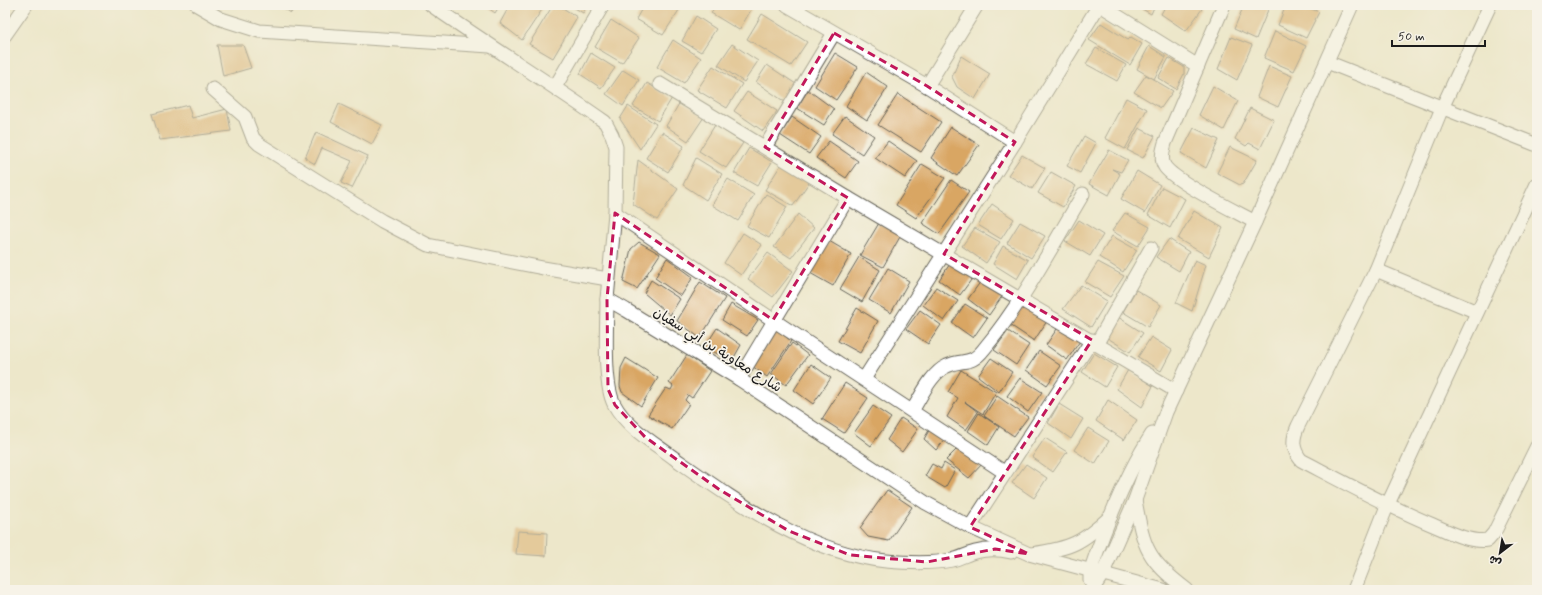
<svg xmlns="http://www.w3.org/2000/svg" width="1542" height="595" font-family="Mynerve,'Playpen Sans Arabic',sans-serif">
	<style>
		.building { fill: #d9a663 }
		.lines { fill: none; stroke-linecap: round; stroke-linejoin: round }
		.minor-casing { stroke: #656359; stroke-width: 15 }
		.minor { stroke: #fff; stroke-width: 13 }
		.marked { fill: none; stroke: #c2185b; stroke-width: 3; stroke-dasharray: 8 5; stroke-linejoin: round }
		.labels { text-anchor: middle; stroke-width: 3.5; stroke-linejoin: round; paint-order: stroke }
		.street-label { font-size: 14px; fill: #1c1c1c; stroke: #f7f3e8 }
	</style>
	<rect width="100%" height="100%" fill="#f7f3e8"/>
	<filter id="ink" filterUnits="userSpaceOnUse"><feTurbulence type="fractalNoise" baseFrequency=".025" numOctaves="2"/><feDisplacementMap in="SourceGraphic" scale="8" xChannelSelector="R" yChannelSelector="G"/><feConvolveMatrix kernelMatrix="1 2 1 2 8 2 1 2 1" color-interpolation-filters="sRGB"/></filter>
	<filter id="wash" filterUnits="userSpaceOnUse"><feTurbulence type="fractalNoise" baseFrequency=".012" numOctaves="4" result="noise"/><feDisplacementMap in="SourceGraphic" scale="16" xChannelSelector="R" yChannelSelector="G"/><feGaussianBlur stdDeviation="0.9" result="paint"/><feColorMatrix in="noise" values="0 0 0 0 0 0 0 0 0 0 0 0 0 0 0 0 0 1.4 0 .05"/><feComposite in="paint" operator="in"/></filter>
	<g filter="url(#wash)">
		<rect width="100%" height="100%" fill="#ede7cb"/>
		<g id="blocks">
			<g class="building">
				<path d="M 279,5 L 297,5 L 291,13 Z"/>
				<path d="M 484,5 L 500,5 L 495,13 Z"/>
				<path d="M 510,5 L 545,5 L 522,40 L 500,23 Z"/>
				<path d="M 553,5 L 558,5 L 577,17 L 553,58 L 529,44 Z"/>
				<path d="M 570,5 L 587,5 L 583,13 Z"/>
				<path d="M 644,5 L 678,5 L 681,7 L 663,35 L 636,19 Z"/>
				<path d="M 716,5 L 754,5 L 739,30 L 711,13 Z"/>
				<path d="M 1135,5 L 1155,5 L 1151,14 Z"/>
				<path d="M 1166,5 L 1197,5 L 1202,9 L 1186,31 L 1161,14 Z"/>
				<path d="M 1244,5 L 1270,5 L 1256,39 L 1234,29 Z"/>
				<path d="M 1286,5 L 1302,5 L 1319,12 L 1306,38 L 1278,25 Z"/>
				<path d="M 762,14 L 807,42 L 791,66 L 747,39 Z"/>
				<path d="M 696,16 L 716,29 L 701,52 L 682,41 Z"/>
				<path d="M 611,20 L 639,38 L 622,63 L 595,47 Z"/>
				<path d="M 1101,23 L 1128,40 L 1131,37 L 1142,44 L 1130,65 L 1089,40 Z"/>
				<path d="M 1275,31 L 1306,46 L 1294,71 L 1264,58 Z"/>
				<path d="M 1231,37 L 1252,45 L 1237,80 L 1218,69 Z"/>
				<path d="M 673,40 L 701,58 L 684,83 L 657,67 Z"/>
				<path d="M 732,44 L 758,61 L 744,82 L 718,65 Z"/>
				<path d="M 217,45 L 243,45 L 251,68 L 223,76 Z"/>
				<path d="M 1149,46 L 1166,57 L 1154,79 L 1137,69 Z"/>
				<path d="M 1096,48 L 1126,65 L 1117,81 L 1086,64 Z"/>
				<path d="M 591,53 L 615,68 L 601,88 L 580,74 Z"/>
				<path d="M 835,53 L 858,67 L 836,100 L 815,86 Z"/>
				<path d="M 961,56 L 990,74 L 975,99 L 957,87 L 952,77 Z"/>
				<path d="M 1169,58 L 1184,67 L 1184,74 L 1176,89 L 1158,78 Z"/>
				<path d="M 767,65 L 796,84 L 785,102 L 756,82 Z"/>
				<path d="M 713,66 L 742,84 L 727,108 L 697,90 Z"/>
				<path d="M 1269,66 L 1292,76 L 1278,107 L 1257,97 Z"/>
				<path d="M 623,70 L 639,80 L 623,106 L 606,94 Z"/>
				<path d="M 866,72 L 888,87 L 867,120 L 846,106 Z"/>
				<path d="M 1146,75 L 1173,91 L 1161,108 L 1134,92 Z"/>
				<path d="M 647,83 L 672,98 L 658,121 L 633,106 Z"/>
				<path d="M 1213,86 L 1238,101 L 1224,130 L 1199,115 Z"/>
				<path d="M 808,90 L 834,109 L 824,125 L 797,108 Z"/>
				<path d="M 747,92 L 777,111 L 763,131 L 734,111 Z"/>
				<path d="M 898,94 L 941,122 L 921,152 L 878,125 Z"/>
				<path d="M 1126,98 L 1147,109 L 1125,149 L 1105,138 Z"/>
				<path d="M 680,102 L 704,117 L 688,141 L 666,126 Z"/>
				<path d="M 339,104 L 382,125 L 372,144 L 331,122 Z"/>
				<path d="M 188,105 L 192,118 L 227,109 L 231,131 L 160,140 L 152,114 Z"/>
				<path d="M 628,106 L 656,124 L 640,149 L 620,119 Z"/>
				<path d="M 1250,108 L 1274,120 L 1260,149 L 1249,143 L 1246,146 L 1235,139 Z"/>
				<path d="M 845,116 L 874,136 L 862,154 L 832,134 Z"/>
				<path d="M 792,117 L 821,137 L 809,154 L 780,135 Z"/>
				<path d="M 715,125 L 743,143 L 726,168 L 699,151 Z"/>
				<path d="M 951,127 L 979,145 L 957,176 L 931,158 Z"/>
				<path d="M 1139,128 L 1155,136 L 1143,158 L 1127,150 Z"/>
				<path d="M 1194,128 L 1219,140 L 1206,168 L 1181,153 Z"/>
				<path d="M 316,132 L 368,156 L 352,188 L 341,183 L 352,161 L 322,148 L 315,164 L 305,158 Z"/>
				<path d="M 662,132 L 684,146 L 668,172 L 646,158 Z"/>
				<path d="M 1084,136 L 1096,143 L 1080,173 L 1067,166 Z"/>
				<path d="M 829,141 L 858,161 L 846,178 L 816,158 Z"/>
				<path d="M 888,141 L 917,161 L 905,178 L 875,158 Z"/>
				<path d="M 1230,147 L 1257,160 L 1243,184 L 1240,185 L 1217,173 Z"/>
				<path d="M 749,148 L 772,162 L 757,186 L 734,173 Z"/>
				<path d="M 1109,150 L 1128,160 L 1121,172 L 1112,169 L 1120,174 L 1109,195 L 1089,184 Z"/>
				<path d="M 1022,155 L 1045,168 L 1032,189 L 1008,175 Z"/>
				<path d="M 696,158 L 722,174 L 706,200 L 683,185 Z"/>
				<path d="M 638,160 L 678,189 L 657,220 L 633,204 Z"/>
				<path d="M 782,163 L 810,181 L 793,206 L 765,190 Z"/>
				<path d="M 922,164 L 945,178 L 916,218 L 896,205 Z"/>
				<path d="M 1137,171 L 1160,185 L 1145,213 L 1121,199 Z"/>
				<path d="M 1051,172 L 1076,186 L 1063,207 L 1038,193 Z"/>
				<path d="M 728,179 L 754,195 L 738,221 L 712,205 Z"/>
				<path d="M 951,180 L 969,192 L 939,234 L 922,223 Z"/>
				<path d="M 1162,187 L 1185,199 L 1170,228 L 1148,215 Z"/>
				<path d="M 766,194 L 787,207 L 769,238 L 747,226 Z"/>
				<path d="M 992,204 L 1014,219 L 1001,239 L 978,225 Z"/>
				<path d="M 1194,211 L 1223,228 L 1209,257 L 1178,239 Z"/>
				<path d="M 1125,213 L 1150,227 L 1138,246 L 1112,231 Z"/>
				<path d="M 798,214 L 814,228 L 791,258 L 774,247 Z"/>
				<path d="M 1079,220 L 1103,235 L 1090,256 L 1065,241 Z"/>
				<path d="M 1020,222 L 1045,236 L 1031,258 L 1007,243 Z"/>
				<path d="M 879,223 L 901,235 L 883,267 L 860,255 Z"/>
				<path d="M 975,228 L 1000,242 L 986,263 L 962,246 Z"/>
				<path d="M 743,233 L 762,245 L 741,275 L 724,263 Z"/>
				<path d="M 1112,236 L 1137,250 L 1123,272 L 1099,257 Z"/>
				<path d="M 1169,239 L 1189,252 L 1179,271 L 1156,257 Z"/>
				<path d="M 829,241 L 851,254 L 833,286 L 810,273 Z"/>
				<path d="M 639,242 L 660,254 L 637,289 L 623,282 L 631,249 Z"/>
				<path d="M 1003,246 L 1028,260 L 1017,279 L 993,264 Z"/>
				<path d="M 768,253 L 793,271 L 773,297 L 748,279 Z"/>
				<path d="M 859,257 L 880,270 L 862,302 L 840,289 Z"/>
				<path d="M 667,258 L 693,277 L 681,296 L 655,278 Z"/>
				<path d="M 1195,260 L 1206,265 L 1192,311 L 1176,303 Z"/>
				<path d="M 952,261 L 974,276 L 960,295 L 939,280 Z"/>
				<path d="M 1098,262 L 1124,276 L 1110,297 L 1085,282 Z"/>
				<path d="M 888,268 L 909,281 L 891,313 L 869,300 Z"/>
				<path d="M 651,280 L 680,299 L 670,315 L 644,293 Z"/>
				<path d="M 981,281 L 1003,295 L 989,315 L 968,299 Z"/>
				<path d="M 700,282 L 725,298 L 700,338 L 677,321 Z"/>
				<path d="M 1081,285 L 1107,301 L 1091,327 L 1063,309 Z"/>
				<path d="M 936,287 L 958,301 L 944,321 L 923,305 Z"/>
				<path d="M 1136,290 L 1161,305 L 1148,327 L 1123,312 Z"/>
				<path d="M 731,304 L 758,320 L 747,336 L 722,320 Z"/>
				<path d="M 965,304 L 987,318 L 973,338 L 952,323 Z"/>
				<path d="M 1023,306 L 1047,321 L 1034,341 L 1010,325 Z"/>
				<path d="M 857,308 L 878,321 L 860,353 L 838,341 Z"/>
				<path d="M 920,310 L 941,325 L 928,344 L 906,329 Z"/>
				<path d="M 1118,317 L 1143,333 L 1130,352 L 1106,337 Z"/>
				<path d="M 1059,326 L 1080,341 L 1067,360 L 1046,345 Z"/>
				<path d="M 717,328 L 741,345 L 732,361 L 714,352 L 706,345 Z"/>
				<path d="M 776,329 L 791,341 L 767,377 L 752,366 Z"/>
				<path d="M 1008,331 L 1029,345 L 1016,365 L 994,350 Z"/>
				<path d="M 1151,337 L 1172,350 L 1161,371 L 1138,357 Z"/>
				<path d="M 792,343 L 808,355 L 786,385 L 771,374 Z"/>
				<path d="M 1039,351 L 1061,366 L 1047,385 L 1026,370 Z"/>
				<path d="M 1094,353 L 1117,367 L 1105,387 L 1082,372 Z"/>
				<path d="M 687,355 L 710,371 L 692,398 L 688,395 L 685,400 L 689,404 L 672,429 L 648,415 L 666,388 L 671,390 L 673,386 L 669,383 Z"/>
				<path d="M 626,358 L 658,378 L 641,406 L 622,392 L 620,386 L 621,368 Z"/>
				<path d="M 991,358 L 1012,372 L 999,392 L 978,376 Z"/>
				<path d="M 811,364 L 831,378 L 813,404 L 794,390 Z"/>
				<path d="M 961,370 L 996,392 L 983,414 L 965,402 L 978,412 L 966,430 L 947,417 L 958,398 L 948,392 Z"/>
				<path d="M 1128,370 L 1153,386 L 1142,407 L 1117,389 Z"/>
				<path d="M 1020,378 L 1042,392 L 1028,412 L 1007,396 Z"/>
				<path d="M 845,383 L 868,398 L 844,433 L 822,419 Z"/>
				<path d="M 997,396 L 1028,417 L 1014,436 L 984,416 Z"/>
				<path d="M 1108,400 L 1137,420 L 1124,440 L 1096,421 Z"/>
				<path d="M 1059,404 L 1083,419 L 1071,439 L 1048,423 Z"/>
				<path d="M 873,406 L 891,418 L 871,446 L 854,433 Z"/>
				<path d="M 979,413 L 999,427 L 988,445 L 968,431 Z"/>
				<path d="M 901,418 L 918,429 L 902,452 L 887,440 Z"/>
				<path d="M 931,427 L 947,437 L 936,450 L 924,439 Z"/>
				<path d="M 1088,428 L 1109,441 L 1095,464 L 1074,450 Z"/>
				<path d="M 1045,438 L 1067,452 L 1053,472 L 1032,457 Z"/>
				<path d="M 959,447 L 983,463 L 969,478 L 946,460 Z"/>
				<path d="M 944,463 L 955,470 L 945,488 L 925,476 L 932,464 L 941,469 Z"/>
				<path d="M 1026,464 L 1047,478 L 1034,498 L 1012,483 Z"/>
				<path d="M 887,490 L 912,507 L 889,541 L 868,537 L 860,528 Z"/>
				<path d="M 518,531 L 547,533 L 546,556 L 516,554 Z"/>
			</g>
		</g>
	</g>
	<g filter="url(#ink)">
		<use href="#blocks" fill-opacity="0" stroke="#656359" stroke-width="1"/>
		<g class="lines">
			<g class="minor-casing">
				<g id="minor">
					<path d="M 197,5 L 221,19 L 259,31 L 490,46"/>
					<path d="M 431,5 C 488,45 548,82 605,122 L 612,135 L 616,147 L 615,213 L 607,299 L 626,310 L 739,379 L 926,503 L 970,527 L 1029,554 L 1163,590"/>
					<path d="M 787,5 L 927,86 L 1015,142"/>
					<path d="M 1100,5 L 1198,66"/>
					<path d="M 1224,5 L 1165,143 C 1163,150 1160,160 1165,167 C 1177,183 1235,211 1255,222"/>
					<path d="M 1490,5 L 1442,108 L 1376,270 L 1298,426 C 1292,439 1292,449 1301,460 C 1345,483 1387,506 1433,525 C 1449,532 1470,543 1488,540 L 1494,533 L 1537,446"/>
					<path d="M 5,35 L 26,5"/>
					<path d="M 1327,62 L 1537,145"/>
					<path d="M 660,84 L 848,198 L 1176,391"/>
					<path d="M 927,86 L 977,5"/>
					<path d="M 555,87 L 603,5"/>
					<path d="M 213,89 L 245,117 L 253,138 L 259,144 L 382,221 L 428,245 L 543,268 L 608,279"/>
					<path d="M 765,147 L 834,33"/>
					<path d="M 615,213 L 773,320 L 1004,472"/>
					<path d="M 1376,270 L 1477,312"/>
					<path d="M 607,299 C 607,326 603,382 614,404 C 626,427 654,443 674,458 C 737,502 807,553 886,561 C 908,563 931,564 952,560 C 961,558 967,554 975,552 C 987,549 999,549 1011,552"/>
					<path d="M 1097,343 L 1151,248"/>
					<path d="M 739,379 L 848,198"/>
					<path d="M 864,379 L 1015,142 L 1099,5"/>
					<path d="M 912,411 C 921,397 931,373 947,366 C 963,358 970,367 984,349 C 1023,302 1052,246 1083,194"/>
					<path d="M 1135,500 C 1144,550 1147,559 1187,590"/>
					<path d="M 970,527 L 1092,340"/>
					<path d="M 1032,554 C 1072,548 1082,543 1111,516"/>
					<path d="M 1090,580 L 1090,572 C 1106,524 1125,476 1152,434"/>
					<path d="M 1092,590 L 1102,575 L 1135,500 L 1166,412 L 1255,222 L 1352,5"/>
					<path d="M 1354,590 L 1387,506 L 1537,184"/>
				</g>
			</g>
			<use href="#minor" class="minor"/>
		</g>
	</g>
	<path d="M0 0H1542V595H0ZM 834,33 L 927,86 L 1015,142 L 944,254 L 1092,340 L 970,527 L 1029,554 L 995,549 L 927,562 L 850,555 L 789,531 L 720,490 L 645,437 L 615,405 L 608,389 L 607,299 L 615,213 L 773,320 L 848,198 L 765,147 Z" fill="#ede7cb" fill-opacity=".55" fill-rule="evenodd"/>
	<path class="marked" d="M 834,33 L 927,86 L 1015,142 L 944,254 L 1092,340 L 970,527 L 1029,554 L 995,549 L 927,562 L 850,555 L 789,531 L 720,490 L 645,437 L 615,405 L 608,389 L 607,299 L 615,213 L 773,320 L 848,198 L 765,147 Z"/>
	<g class="labels">
		<g class="street-label">
			<text transform="translate(718 349) rotate(32)" y="5">شارع معاوية بن أبي سفيان</text>
		</g>
	</g>
	<rect width="1542" height="595" fill="none" stroke="#f7f3e8" stroke-width="20"/>
	<g transform="translate(1500 553) rotate(211)" stroke="#f7f3e8" stroke-width="3" paint-order="stroke">
	<path d="M0-3L7 15L0 10L-7 15Z" fill="#1c1c1c"/>
	<text y="-6" font-size="11" font-weight="bold" text-anchor="middle" fill="#1c1c1c">ش</text>
	</g>
	<path d="M1392 40v6h93v-6" fill="none" stroke="#1c1c1c" stroke-width="2"/>
	<text x="1398" y="40" font-size="12" fill="#1c1c1c" stroke="#f7f3e8" stroke-width="3" paint-order="stroke">50 m</text>
</svg>
